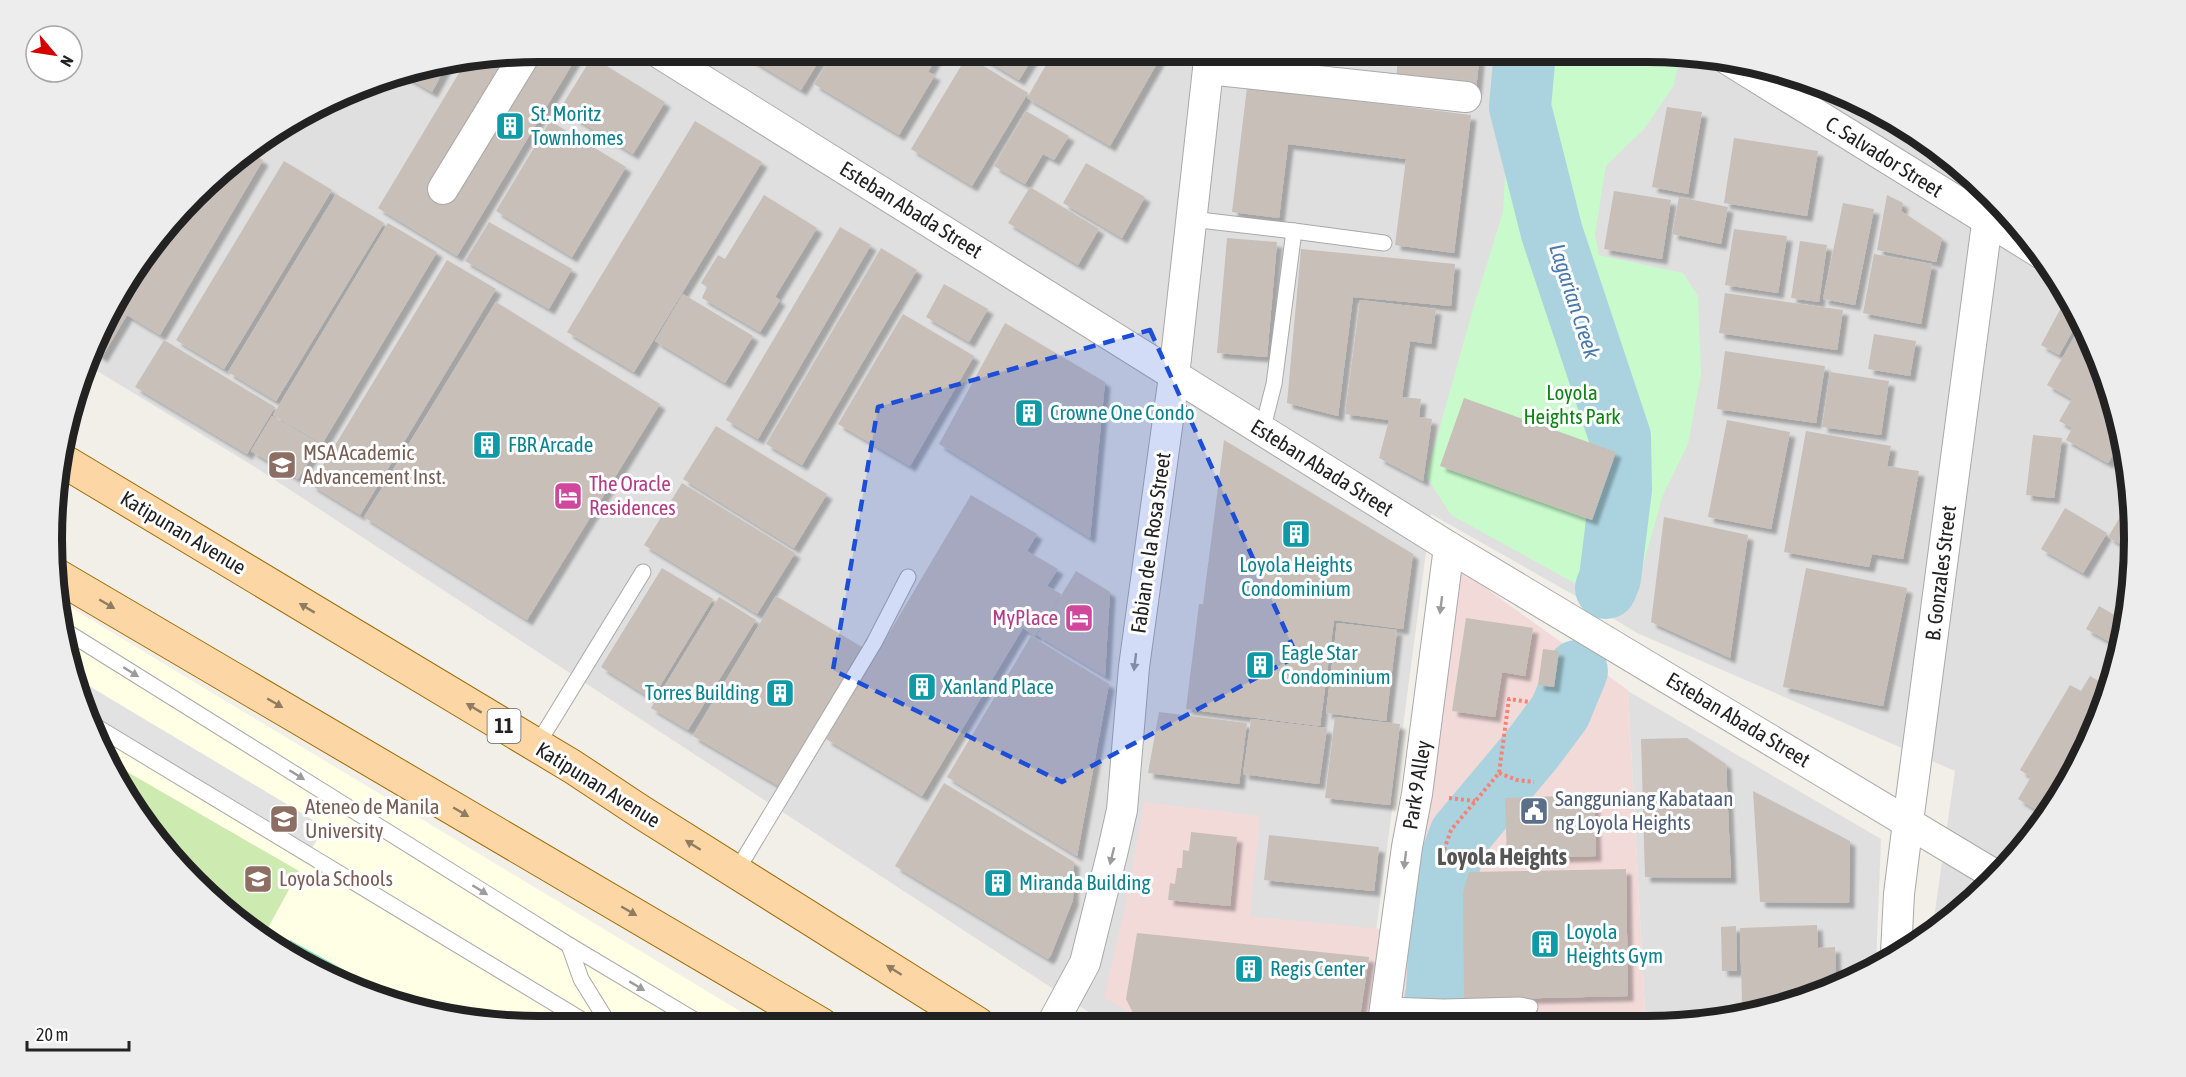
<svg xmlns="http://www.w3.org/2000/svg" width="2186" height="1077" font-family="'Asap Condensed',sans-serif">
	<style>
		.residential { fill: #e0dfdf }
		.commercial { fill: #f2dad9 }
		.education { fill: #ffffe5 }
		.grass { fill: #cdebb0 }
		.park { fill: #c8facc }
		.pitch { fill: #88e0be }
		.parking { fill: #e2e2e2 }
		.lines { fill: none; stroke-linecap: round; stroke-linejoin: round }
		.river { stroke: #aad3df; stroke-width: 62 }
		.building { fill: #c7bfb8; filter: url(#shadow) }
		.service-casing { stroke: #a9a9a9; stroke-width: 17 }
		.minor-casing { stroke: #a9a9a9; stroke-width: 32 }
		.primary-casing { stroke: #a06b00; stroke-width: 35 }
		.path { stroke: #fa8072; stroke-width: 4; stroke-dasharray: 3 3; stroke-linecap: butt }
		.service { stroke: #fff; stroke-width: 15 }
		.minor { stroke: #fff; stroke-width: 30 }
		.primary { stroke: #fcd6a4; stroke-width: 33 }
		.oneway { fill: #8f7c63 }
		.oneway2 { fill: #9c9c9c }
		.marked { fill: #1d4ed8; fill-opacity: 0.2; stroke: #1d4ed8; stroke-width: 4.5; stroke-dasharray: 12 8; stroke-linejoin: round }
		.labels { text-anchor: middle; stroke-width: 6; stroke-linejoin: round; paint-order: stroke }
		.shield { fill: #fff; stroke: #646464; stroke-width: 1.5 }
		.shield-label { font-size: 20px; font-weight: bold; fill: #222 }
		.culture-label { font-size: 21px; fill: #0d838f; stroke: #fff; text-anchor: start }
		.street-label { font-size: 21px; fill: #222; stroke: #fff }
		.park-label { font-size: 21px; fill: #0c8416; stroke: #fff }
		.education-label { font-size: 21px; fill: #785e54; stroke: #fff; text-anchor: start }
		.hotel-label { font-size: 21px; fill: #b23c85; stroke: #fff; text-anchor: start }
		.service-label { font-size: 21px; fill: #4e5e75; stroke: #fff; text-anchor: start }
		.water-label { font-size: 22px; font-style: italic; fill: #4a7aab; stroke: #fff }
		.quarter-label { font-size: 24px; font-weight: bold; fill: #555; stroke: #fff }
		.rim { fill: none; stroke: #222; stroke-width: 8 }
	</style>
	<defs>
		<filter id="shadow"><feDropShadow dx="5.5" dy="5.5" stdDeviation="1.5" flood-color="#0004"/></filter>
	</defs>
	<rect width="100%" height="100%" fill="#f2efe9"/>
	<g class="residential">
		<path d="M 539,51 L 1648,51 L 1743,60 L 1834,88 L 1919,133 L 1992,194 L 2053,268 L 2098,352 L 2126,444 L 2135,539 L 2126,634 L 2098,725 L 2034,836 L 1945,925 L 1932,932 L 1955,771 L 1637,633 L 1588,603 L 1431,514 L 1364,1023 L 1107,1024 L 255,467 L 89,366 L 116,294 L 172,217 L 241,152 L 381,77 Z"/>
		<path d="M 1628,691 L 1881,839 L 1876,965 L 1834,989 L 1711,1022 L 1595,1022 L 1595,1012 L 1645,1011 Z"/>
	</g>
	<g class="commercial">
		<path d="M 1455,566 L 1628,690 L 1645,1012 L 1595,1012 L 1595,1022 L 1390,1023 Z"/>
		<path d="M 1144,802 L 1260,816 L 1250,916 L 1382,929 L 1369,1023 L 1148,1024 L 1104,997 L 1126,903 Z"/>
	</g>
	<path class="education" d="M 55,598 L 763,1025 L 538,1026 L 443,1017 L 352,989 L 268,944 L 194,883 L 101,754 Z"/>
	<path class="grass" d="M 105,759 L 299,871 L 262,939 L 194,883 Z"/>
	<path class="park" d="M 1512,51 L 1648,51 L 1680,54 L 1674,85 L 1645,128 L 1606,166 L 1595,234 L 1599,255 L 1683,273 L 1698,296 L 1701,374 L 1688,444 L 1663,495 L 1632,603 L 1611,603 L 1451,515 L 1426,476 L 1473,309 L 1503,212 Z"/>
	<path class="pitch" d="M 290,940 L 410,1006 L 352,989 L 283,952 Z"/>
	<path class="parking" d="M 79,680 L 325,827 L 307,856 L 94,729 Z"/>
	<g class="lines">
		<g class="river">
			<path d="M 1525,51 L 1520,107 L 1552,233 L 1620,437 L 1621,489 L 1610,578 L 1606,588"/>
			<path d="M 1431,1023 L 1437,991 L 1443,881 L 1460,835 L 1533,748 L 1560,712 L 1577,671"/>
		</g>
	</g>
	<g class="building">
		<path d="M 538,51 L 580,51 L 457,256 L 378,208 L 465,63 Z"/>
		<path d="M 737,51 L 825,51 L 801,90 Z"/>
		<path d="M 834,51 L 940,51 L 928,72 L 935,75 L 899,135 L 814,84 Z"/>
		<path d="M 971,51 L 1037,51 L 1019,80 Z"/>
		<path d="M 1054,51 L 1164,51 L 1110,146 L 1027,98 Z"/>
		<path d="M 1260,51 L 1307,51 L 1305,70 L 1258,65 Z"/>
		<path d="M 1368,51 L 1480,51 L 1476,90 L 1396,82 L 1398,56 L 1368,53 Z"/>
		<path d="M 967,56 L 1028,93 L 972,186 L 911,149 Z"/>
		<path d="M 592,57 L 665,102 L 633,154 L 560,109 Z"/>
		<path d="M 446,66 L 432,92 L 401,74 Z"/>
		<path d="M 1247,87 L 1471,115 L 1454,253 L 1395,245 L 1406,159 L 1288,144 L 1279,218 L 1232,212 Z"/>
		<path d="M 1667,107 L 1702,112 L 1688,194 L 1652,187 Z"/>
		<path d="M 1026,111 L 1069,136 L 1054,160 L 1043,154 L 1025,184 L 994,166 Z"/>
		<path d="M 550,121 L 626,167 L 572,257 L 496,211 Z"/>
		<path d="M 695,121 L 762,162 L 634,372 L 567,332 Z"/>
		<path d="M 1734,138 L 1818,151 L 1807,216 L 1724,203 Z"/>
		<path d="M 245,150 L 263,160 L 160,335 L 127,315 L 102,357 L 95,352 L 116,294 L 172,217 Z"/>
		<path d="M 284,161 L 332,190 L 224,369 L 176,340 Z"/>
		<path d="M 1086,163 L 1145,197 L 1122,238 L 1063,203 Z"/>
		<path d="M 1030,187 L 1099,229 L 1078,265 L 1008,223 Z"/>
		<path d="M 1614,191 L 1671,200 L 1662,259 L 1604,249 Z"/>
		<path d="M 336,194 L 384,223 L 276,401 L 228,372 Z"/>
		<path d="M 764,195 L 817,228 L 775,297 L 780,300 L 760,332 L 702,298 L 707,287 L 701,283 L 718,255 L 725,259 Z"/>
		<path d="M 1887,195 L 1903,203 L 1901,211 L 1942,238 L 1936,262 L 1877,250 Z"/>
		<path d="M 1679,197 L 1728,207 L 1721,244 L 1672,234 Z"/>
		<path d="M 1843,203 L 1874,209 L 1855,305 L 1823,299 Z"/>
		<path d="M 489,222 L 572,269 L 549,309 L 465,261 Z"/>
		<path d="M 388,223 L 437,252 L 322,444 L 273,415 Z"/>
		<path d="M 840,227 L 871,245 L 758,439 L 726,420 Z"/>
		<path d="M 1734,229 L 1787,236 L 1778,293 L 1725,285 Z"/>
		<path d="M 1227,238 L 1277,242 L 1267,357 L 1217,353 Z"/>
		<path d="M 1800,241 L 1827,245 L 1819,302 L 1791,298 Z"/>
		<path d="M 881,248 L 917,270 L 802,465 L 766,444 Z"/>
		<path d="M 1301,249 L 1455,264 L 1451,306 L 1353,297 L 1338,416 L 1287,403 Z"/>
		<path d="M 1874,254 L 1932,264 L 1921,324 L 1863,313 Z"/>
		<path d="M 447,260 L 496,289 L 360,515 L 311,485 Z"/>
		<path d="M 944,284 L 988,309 L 969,342 L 926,317 Z"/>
		<path d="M 1725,293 L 1843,310 L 1837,350 L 1719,333 Z"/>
		<path d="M 683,294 L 753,336 L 725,383 L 655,341 Z"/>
		<path d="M 1360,300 L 1436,309 L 1431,344 L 1410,341 L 1402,397 L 1421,399 L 1419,417 L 1432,419 L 1423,481 L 1379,458 L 1389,420 L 1345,414 Z"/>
		<path d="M 496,302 L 660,404 L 527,620 L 364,517 Z"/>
		<path d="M 2062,306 L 2080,318 L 2059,355 L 2041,345 Z"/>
		<path d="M 903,314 L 974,356 L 910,466 L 838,424 Z"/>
		<path d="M 1005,323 L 1105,382 L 1090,538 L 939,444 Z"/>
		<path d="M 2078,330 L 2089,336 L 2098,352 L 2126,444 L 2127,456 L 2116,450 L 2108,463 L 2066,440 L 2072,428 L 2059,421 L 2072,399 L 2047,385 Z"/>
		<path d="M 1874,334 L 1916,341 L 1910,376 L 1868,369 Z"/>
		<path d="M 164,340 L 275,407 L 247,454 L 135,387 Z"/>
		<path d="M 1725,351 L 1825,366 L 1816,423 L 1717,409 Z"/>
		<path d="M 1830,372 L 1889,381 L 1881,435 L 1822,427 Z"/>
		<path d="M 1464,398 L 1616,452 L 1592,520 L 1440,466 Z"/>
		<path d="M 272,416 L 319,444 L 298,479 L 251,451 Z"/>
		<path d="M 1727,420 L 1790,432 L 1771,529 L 1708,517 Z"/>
		<path d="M 716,426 L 827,494 L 794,548 L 683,479 Z"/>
		<path d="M 1806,431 L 1891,446 L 1887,466 L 1919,471 L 1903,559 L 1872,554 L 1869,567 L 1784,552 Z"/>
		<path d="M 2033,435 L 2062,438 L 2054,498 L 2026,495 Z"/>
		<path d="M 1224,440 L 1413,554 L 1403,629 L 1334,620 L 1320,726 L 1186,709 L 1199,604 L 1203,604 Z"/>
		<path d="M 682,483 L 795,553 L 757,614 L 644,545 Z"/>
		<path d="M 971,495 L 1037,534 L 1027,551 L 1058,569 L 1047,586 L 1061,594 L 1035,636 L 1023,628 L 922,796 L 826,739 Z"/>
		<path d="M 2131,499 L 2135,539 L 2134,552 L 2108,537 Z"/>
		<path d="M 2065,508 L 2107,533 L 2083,573 L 2041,549 Z"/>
		<path d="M 1664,517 L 1748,535 L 1730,658 L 1651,622 Z"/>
		<path d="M 662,568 L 713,599 L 652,699 L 601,667 Z"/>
		<path d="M 1806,568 L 1907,588 L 1883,706 L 1783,687 Z"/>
		<path d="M 1076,571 L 1110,592 L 1105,676 L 1037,635 Z"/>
		<path d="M 776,596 L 867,650 L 784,789 L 693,736 Z"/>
		<path d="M 719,597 L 756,620 L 688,730 L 651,708 Z"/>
		<path d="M 2099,606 L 2125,621 L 2112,643 L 2086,629 Z"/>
		<path d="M 1466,618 L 1533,628 L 1525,676 L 1502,672 L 1495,717 L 1452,711 Z"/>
		<path d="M 1337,623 L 1397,630 L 1386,721 L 1326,713 Z"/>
		<path d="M 1031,636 L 1109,684 L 1077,856 L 947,777 Z"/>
		<path d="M 2116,644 L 2121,647 L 2112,677 L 2101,670 Z"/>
		<path d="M 1543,649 L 1559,651 L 1554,687 L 1538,685 Z"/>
		<path d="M 2090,676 L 2109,687 L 2098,725 L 2086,745 L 2085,744 L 2046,816 L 2018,799 L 2031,777 L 2020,770 L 2070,685 L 2081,691 Z"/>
		<path d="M 1159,712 L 1247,723 L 1239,784 L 1148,773 Z"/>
		<path d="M 1335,717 L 1400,724 L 1390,805 L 1325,798 Z"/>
		<path d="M 1251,719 L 1327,728 L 1319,784 L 1243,774 Z"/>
		<path d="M 1687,738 L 1726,764 L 1731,878 L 1645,877 L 1641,739 Z"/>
		<path d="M 944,783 L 1074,862 L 1073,900 L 1051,955 L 1048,959 L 895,866 Z"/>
		<path d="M 1753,791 L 1850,841 L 1849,903 L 1760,902 Z"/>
		<path d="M 1594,795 L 1596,856 L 1507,859 L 1505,798 Z"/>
		<path d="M 1191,832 L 1237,837 L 1230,906 L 1168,900 L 1170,883 L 1175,884 L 1177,868 L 1182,868 L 1183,850 L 1189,851 Z"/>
		<path d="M 1269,835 L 1379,847 L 1374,891 L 1264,880 Z"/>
		<path d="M 1626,869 L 1628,996 L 1464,1000 L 1463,892 L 1469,872 Z"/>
		<path d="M 1817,925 L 1818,948 L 1835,947 L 1836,988 L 1793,1000 L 1742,1002 L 1740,928 Z"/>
		<path d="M 1736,926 L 1737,971 L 1722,971 L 1721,927 Z"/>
		<path d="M 1137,933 L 1369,957 L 1359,1023 L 1152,1024 L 1133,1013 L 1126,999 Z"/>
		<path d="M 1645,1018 L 1645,1022 L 1601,1022 L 1601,1019 Z"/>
	</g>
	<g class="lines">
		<g class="service-casing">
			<g id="service">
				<path d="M 1191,219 L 1294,231"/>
				<path d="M 1262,431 L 1274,384 L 1294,231 L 1384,243"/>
				<path d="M 64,630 L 569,945 L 703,1025"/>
				<path d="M 92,724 L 592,1026"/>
				<path d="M 537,745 L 643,572"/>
				<path d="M 736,872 L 874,643 L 908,577"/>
				<path d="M 569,945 L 581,979 L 610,1026"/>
				<path d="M 1386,1005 L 1444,1007 L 1520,1005 L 1530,1007"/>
			</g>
		</g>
		<g class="minor-casing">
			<g id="minor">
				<path d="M 656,51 L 1449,547 L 1995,875"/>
				<path d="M 1727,59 L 2042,254"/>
				<path d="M 1208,69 L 1466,97"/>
				<path d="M 443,189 L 526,53"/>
				<path d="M 1896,953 L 1899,894 L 1908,822 L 1991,193"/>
				<path d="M 1383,1023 L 1407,847 L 1417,794 L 1449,547"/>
				<path d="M 1052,1024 L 1085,963 L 1113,850 L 1122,810 L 1134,667 L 1174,376 L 1210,51"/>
			</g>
		</g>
		<g class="primary-casing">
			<g id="primary">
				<path d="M 60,459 L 573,767 L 641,812 L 978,1024"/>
				<path d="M 56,575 L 822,1025"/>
			</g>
		</g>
		<g class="path">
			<path d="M 1499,773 L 1517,780 L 1534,782"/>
			<path d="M 1449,798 L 1475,801"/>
			<path d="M 1440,861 L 1451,830 L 1499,773 L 1509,699 L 1530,702"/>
		</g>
		<use href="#service" class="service"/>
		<use href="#minor" class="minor"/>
		<use href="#primary" class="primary"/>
	</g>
	<defs><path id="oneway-solid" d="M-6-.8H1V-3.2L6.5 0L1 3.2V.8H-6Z" transform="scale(1.5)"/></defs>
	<g class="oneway">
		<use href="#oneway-solid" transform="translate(107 604) rotate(30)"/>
		<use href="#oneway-solid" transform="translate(307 608) rotate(-149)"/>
		<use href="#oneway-solid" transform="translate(275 703) rotate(30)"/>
		<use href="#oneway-solid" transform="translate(474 708) rotate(-149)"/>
		<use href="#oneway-solid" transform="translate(461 812) rotate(30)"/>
		<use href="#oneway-solid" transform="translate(693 845) rotate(-148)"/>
		<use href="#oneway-solid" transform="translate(629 911) rotate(30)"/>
		<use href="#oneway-solid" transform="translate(894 970) rotate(-148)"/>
	</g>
	<g class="oneway2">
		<use href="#oneway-solid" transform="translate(1441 605) rotate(97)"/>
		<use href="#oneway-solid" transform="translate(1135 662) rotate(97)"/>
		<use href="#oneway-solid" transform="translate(131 672) rotate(32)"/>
		<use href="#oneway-solid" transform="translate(297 775) rotate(32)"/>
		<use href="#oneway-solid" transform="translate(1112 856) rotate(104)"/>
		<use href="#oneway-solid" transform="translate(1405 860) rotate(97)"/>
		<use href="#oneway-solid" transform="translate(480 890) rotate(32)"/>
		<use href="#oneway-solid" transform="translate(637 986) rotate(31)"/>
	</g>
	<path class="marked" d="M 1150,330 L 1297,656 L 1062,782 L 833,670 L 878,407 Z"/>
	<defs>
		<g id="building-square" transform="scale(1.5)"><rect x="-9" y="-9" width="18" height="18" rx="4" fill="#0f9aa8" stroke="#fff"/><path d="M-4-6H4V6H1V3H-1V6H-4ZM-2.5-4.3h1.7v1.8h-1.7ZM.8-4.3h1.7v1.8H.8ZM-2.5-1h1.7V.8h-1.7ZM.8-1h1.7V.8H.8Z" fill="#fff"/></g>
		<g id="school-square" transform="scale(1.5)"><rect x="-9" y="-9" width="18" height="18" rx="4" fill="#8d6e63" stroke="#fff"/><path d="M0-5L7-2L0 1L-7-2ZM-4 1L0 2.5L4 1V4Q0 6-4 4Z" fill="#fff"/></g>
		<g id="hotel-square" transform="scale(1.5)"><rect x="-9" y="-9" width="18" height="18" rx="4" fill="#d1479c" stroke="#fff"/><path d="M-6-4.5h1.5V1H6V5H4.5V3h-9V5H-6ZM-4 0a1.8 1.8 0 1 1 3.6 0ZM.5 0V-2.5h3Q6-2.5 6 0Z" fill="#fff"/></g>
		<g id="civic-square" transform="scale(1.5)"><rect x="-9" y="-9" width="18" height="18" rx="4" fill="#5c6f8a" stroke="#fff"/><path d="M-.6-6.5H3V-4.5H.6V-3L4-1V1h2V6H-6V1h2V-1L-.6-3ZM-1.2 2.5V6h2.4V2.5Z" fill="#fff"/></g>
		<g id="university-square" transform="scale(1.5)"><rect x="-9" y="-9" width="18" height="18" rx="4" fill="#8d6e63" stroke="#fff"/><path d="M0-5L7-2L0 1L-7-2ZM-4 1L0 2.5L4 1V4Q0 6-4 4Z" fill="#fff"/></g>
	</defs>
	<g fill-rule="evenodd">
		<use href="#building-square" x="510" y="126"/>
		<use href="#building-square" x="1029" y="413"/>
		<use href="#building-square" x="487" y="445"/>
		<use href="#school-square" x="282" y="465"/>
		<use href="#hotel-square" x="568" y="496"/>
		<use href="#building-square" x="1296" y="534"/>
		<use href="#hotel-square" x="1079" y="618"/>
		<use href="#building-square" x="1260" y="665"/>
		<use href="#building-square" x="922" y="687"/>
		<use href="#building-square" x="780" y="693"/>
		<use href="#civic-square" x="1534" y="811"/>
		<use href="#university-square" x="284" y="819"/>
		<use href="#university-square" x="258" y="879"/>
		<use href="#building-square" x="998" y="883"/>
		<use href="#building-square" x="1545" y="944"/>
		<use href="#building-square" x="1249" y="969"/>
	</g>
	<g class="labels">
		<rect class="shield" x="487.5" y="709" width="33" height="34" rx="4.5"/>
		<g class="shield-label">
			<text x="504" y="733">11</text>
		</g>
		<g class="culture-label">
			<text x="531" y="121">St. Moritz<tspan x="531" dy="24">Townhomes</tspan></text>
			<text x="1050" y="420">Crowne One Condo</text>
			<text x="508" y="452">FBR Arcade</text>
			<text x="1296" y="572" text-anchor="middle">Loyola Heights<tspan x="1296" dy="24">Condominium</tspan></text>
			<text x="1281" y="660">Eagle Star<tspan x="1281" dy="24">Condominium</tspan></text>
			<text x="943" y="694">Xanland Place</text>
			<text x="759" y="700" text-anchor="end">Torres Building</text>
			<text x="1019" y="890">Miranda Building</text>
			<text x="1566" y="939">Loyola<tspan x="1566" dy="24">Heights Gym</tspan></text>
			<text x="1270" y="976">Regis Center</text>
		</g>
		<g class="street-label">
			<text transform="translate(1884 157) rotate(32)" y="7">C. Salvador Street</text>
			<text transform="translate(911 210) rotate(32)" y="7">Esteban Abada Street</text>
			<text transform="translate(1322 468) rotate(32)" y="7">Esteban Abada Street</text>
			<text transform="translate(183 533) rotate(31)" y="7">Katipunan Avenue</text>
			<text transform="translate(1151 543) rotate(-82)" y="7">Fabian de la Rosa Street</text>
			<text transform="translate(1941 573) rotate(-83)" y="7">B. Gonzales Street</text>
			<text transform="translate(1738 720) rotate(31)" y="7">Esteban Abada Street</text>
			<text transform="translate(598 785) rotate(32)" y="7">Katipunan Avenue</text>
			<text transform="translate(1417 785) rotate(-81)" y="7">Park 9 Alley</text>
		</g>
		<g class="park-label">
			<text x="1572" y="400">Loyola<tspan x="1572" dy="24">Heights Park</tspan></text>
		</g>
		<g class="education-label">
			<text x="303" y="460">MSA Academic<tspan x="303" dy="24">Advancement Inst.</tspan></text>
			<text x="305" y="814">Ateneo de Manila<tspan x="305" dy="24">University</tspan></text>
			<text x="279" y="886">Loyola Schools</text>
		</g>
		<g class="hotel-label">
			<text x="589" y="491">The Oracle<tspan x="589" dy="24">Residences</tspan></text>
			<text x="1058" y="625" text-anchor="end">MyPlace</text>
		</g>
		<g class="service-label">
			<text x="1555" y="806">Sangguniang Kabataan<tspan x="1555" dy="24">ng Loyola Heights</tspan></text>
		</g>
		<g class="water-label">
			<text transform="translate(1575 301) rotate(72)" y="8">Lagarian Creek</text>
		</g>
		<g class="quarter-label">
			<text x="1502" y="865">Loyola Heights</text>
		</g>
	</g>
	<path d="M0 0H2186V1077H0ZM539 62H1647A477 477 0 0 1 2124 539V539A477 477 0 0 1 1647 1016H539A477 477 0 0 1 62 539V539A477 477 0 0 1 539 62Z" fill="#ededed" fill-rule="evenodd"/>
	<path class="rim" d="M539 62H1647A477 477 0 0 1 2124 539V539A477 477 0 0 1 1647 1016H539A477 477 0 0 1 62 539V539A477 477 0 0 1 539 62Z"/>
	<g transform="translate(54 54) rotate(119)"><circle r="28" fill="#ffffff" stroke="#a7a7a7" stroke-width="1.5"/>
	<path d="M0-4.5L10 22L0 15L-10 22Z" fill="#d40000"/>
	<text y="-9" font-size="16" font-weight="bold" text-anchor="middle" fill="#222222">N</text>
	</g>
	<path d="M27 1041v9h102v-9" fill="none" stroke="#222222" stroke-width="3"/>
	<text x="36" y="1041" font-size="18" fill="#222222" stroke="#ffffff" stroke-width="4.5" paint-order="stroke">20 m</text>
</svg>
